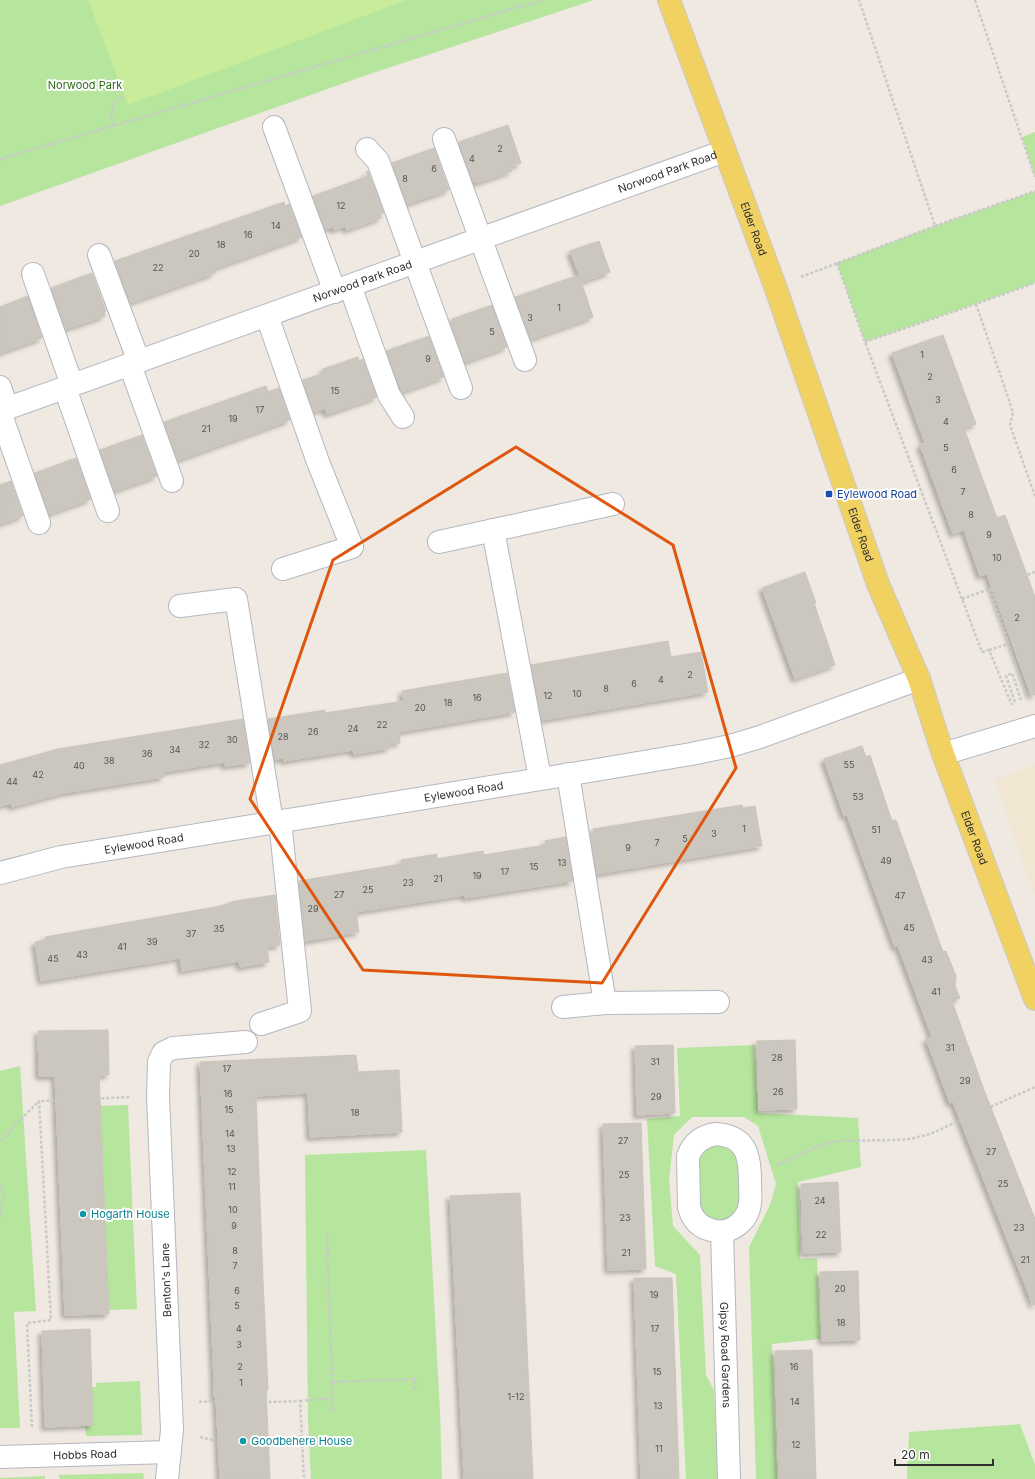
<svg xmlns="http://www.w3.org/2000/svg" width="1035" height="1479" font-family="Inter,sans-serif">
	<style>
		.education { fill: #f0e6d1 }
		.green { fill: #b6e59e }
		.pitch { fill: #c9ec9a }
		.building { fill: #cbc7bf; stroke: #cbc5ba; filter: url(#shadow) }
		.lines { fill: none; stroke-linecap: round; stroke-linejoin: round }
		.minor-casing { stroke: #b4b7c1; stroke-width: 24 }
		.major-casing { stroke: #c9c9c9; stroke-width: 24 }
		.path { stroke: #c9c9c9; stroke-width: 2.5; stroke-dasharray: 3 2; stroke-linecap: butt }
		.minor { stroke: #fff; stroke-width: 22 }
		.major { stroke: #f2d163; stroke-width: 22 }
		.marked { fill: none; stroke: #df570e; stroke-width: 3; stroke-linejoin: round }
		.transit-dot { fill: #1a4fb4; stroke: #fff; stroke-width: 1.5 }
		.culture-dot { fill: #0f9aa8; stroke: #fff; stroke-width: 1.5 }
		.labels { text-anchor: middle; stroke-width: 4; stroke-linejoin: round; paint-order: stroke }
		.number-label { font-size: 9px; fill: #555452 }
		.park-label { font-size: 11px; fill: #2c6e1b; stroke: #fff }
		.street-label { font-size: 11px; fill: #2e2e2e; stroke: #fff }
		.transit-label { font-size: 11px; fill: #164399; stroke: #fff; text-anchor: start }
		.culture-label { font-size: 11px; fill: #0d838f; stroke: #fff; text-anchor: start }
	</style>
	<defs>
		<filter id="shadow"><feDropShadow dx="-3.5" dy="3.5" stdDeviation="2" flood-color="#0004"/></filter>
	</defs>
	<rect width="100%" height="100%" fill="#efe9e1"/>
	<path class="education" d="M 1035,765 L 1035,896 L 995,780 Z"/>
	<g class="green">
		<path d="M 0,0 L 594,0 L 361,77 L 0,206 Z"/>
		<path d="M 1035,132 L 1035,177 L 1022,137 Z"/>
		<path d="M 1035,191 L 1035,283 L 865,342 L 837,263 L 935,226 Z"/>
		<path d="M 754,1045 L 758,1113 L 858,1118 L 861,1167 L 798,1182 L 800,1259 L 817,1258 L 820,1339 L 772,1344 L 777,1479 L 756,1479 L 749,1247 L 770,1205 L 776,1184 L 758,1126 L 744,1117 L 692,1117 L 674,1135 L 669,1180 L 673,1226 L 700,1255 L 706,1375 L 714,1390 L 718,1479 L 686,1479 L 676,1274 L 655,1266 L 647,1119 L 680,1116 L 677,1048 Z"/>
		<path d="M 20,1066 L 36,1311 L 14,1312 L 20,1428 L 0,1428 L 0,1071 Z"/>
		<path d="M 128,1105 L 137,1309 L 109,1310 L 101,1117 L 96,1106 Z"/>
		<path d="M 714,1142 L 734,1149 L 740,1162 L 740,1207 L 732,1218 L 720,1222 L 707,1218 L 699,1207 L 697,1163 L 701,1150 Z"/>
		<path d="M 426,1150 L 440,1412 L 442,1479 L 311,1479 L 308,1419 L 305,1155 Z"/>
		<path d="M 140,1381 L 142,1435 L 86,1436 L 85,1426 L 93,1425 L 92,1387 L 96,1387 L 96,1383 Z"/>
		<path d="M 1020,1424 L 1035,1465 L 1035,1479 L 907,1479 L 909,1432 Z"/>
		<path d="M 143,1473 L 144,1479 L 60,1479 L 58,1475 Z"/>
		<path d="M 45,1476 L 45,1479 L 0,1479 L 0,1478 Z"/>
	</g>
	<path class="pitch" d="M 88,0 L 406,0 L 128,105 Z"/>
	<g class="building">
		<path d="M 508,125 L 521,163 L 510,167 L 512,171 L 477,183 L 476,181 L 473,182 L 459,142 Z"/>
		<path d="M 434,148 L 449,190 L 407,204 L 392,163 Z"/>
		<path d="M 368,171 L 384,213 L 380,214 L 381,218 L 347,230 L 345,226 L 334,230 L 333,227 L 325,229 L 313,196 L 368,176 L 366,172 Z"/>
		<path d="M 284,202 L 285,206 L 289,204 L 302,237 L 213,269 L 215,273 L 130,303 L 115,261 Z"/>
		<path d="M 599,241 L 610,272 L 582,282 L 570,251 Z"/>
		<path d="M 92,273 L 106,311 L 104,312 L 105,316 L 66,329 L 51,288 Z"/>
		<path d="M 579,275 L 593,317 L 531,339 L 515,297 Z"/>
		<path d="M 28,296 L 42,338 L 0,353 L 0,307 Z"/>
		<path d="M 492,305 L 507,347 L 465,362 L 451,324 L 454,324 L 452,319 Z"/>
		<path d="M 943,335 L 976,424 L 964,428 L 997,518 L 1005,515 L 1035,597 L 1035,695 L 1031,695 L 987,574 L 980,576 L 964,530 L 953,534 L 920,445 L 925,443 L 892,353 Z"/>
		<path d="M 429,336 L 444,377 L 402,392 L 386,351 Z"/>
		<path d="M 358,357 L 359,361 L 363,359 L 377,397 L 327,414 L 325,408 L 314,412 L 303,380 L 325,373 L 323,369 Z"/>
		<path d="M 266,386 L 268,392 L 279,388 L 290,420 L 178,460 L 164,422 Z"/>
		<path d="M 142,435 L 157,476 L 114,491 L 100,450 Z"/>
		<path d="M 76,458 L 91,499 L 49,514 L 35,473 Z"/>
		<path d="M 11,481 L 23,516 L 0,524 L 0,485 Z"/>
		<path d="M 805,572 L 816,603 L 814,603 L 835,665 L 795,679 L 762,588 Z"/>
		<path d="M 668,641 L 671,657 L 701,652 L 708,692 L 542,720 L 531,665 Z"/>
		<path d="M 507,673 L 515,712 L 399,732 L 400,743 L 389,744 L 390,748 L 354,754 L 353,750 L 284,761 L 284,758 L 275,759 L 268,719 L 325,710 L 325,713 L 404,701 L 402,691 Z"/>
		<path d="M 243,719 L 250,763 L 225,766 L 225,762 L 163,772 L 164,777 L 63,793 L 12,807 L 11,803 L 0,806 L 0,765 L 58,749 Z"/>
		<path d="M 862,746 L 866,757 L 870,755 L 892,821 L 896,820 L 943,952 L 946,951 L 956,976 L 955,986 L 960,998 L 952,1001 L 984,1090 L 1035,1219 L 1035,1305 L 1033,1305 L 953,1102 L 950,1103 L 926,1039 L 932,1037 L 898,946 L 895,947 L 847,815 L 844,816 L 824,759 Z"/>
		<path d="M 742,805 L 743,808 L 755,806 L 762,846 L 597,874 L 590,833 L 594,833 L 593,829 Z"/>
		<path d="M 566,837 L 573,881 L 465,898 L 464,895 L 356,912 L 359,932 L 305,941 L 299,881 L 401,864 L 401,860 L 437,854 L 437,859 L 483,851 L 484,855 L 546,845 L 545,841 Z"/>
		<path d="M 275,895 L 280,945 L 267,947 L 269,962 L 240,967 L 239,961 L 182,971 L 180,958 L 41,981 L 35,942 L 46,940 L 45,937 L 221,906 L 235,901 Z"/>
		<path d="M 108,1030 L 109,1075 L 99,1075 L 109,1314 L 65,1315 L 55,1076 L 39,1076 L 38,1031 Z"/>
		<path d="M 795,1040 L 797,1109 L 759,1110 L 757,1041 Z"/>
		<path d="M 673,1045 L 675,1113 L 637,1115 L 635,1046 Z"/>
		<path d="M 356,1055 L 358,1072 L 399,1070 L 402,1132 L 310,1137 L 308,1093 L 256,1096 L 263,1281 L 268,1390 L 266,1390 L 270,1479 L 220,1479 L 216,1397 L 214,1397 L 214,1382 L 200,1062 Z"/>
		<path d="M 641,1123 L 646,1269 L 608,1270 L 603,1124 Z"/>
		<path d="M 838,1182 L 841,1252 L 803,1253 L 801,1184 Z"/>
		<path d="M 520,1193 L 533,1479 L 464,1479 L 450,1196 Z"/>
		<path d="M 858,1271 L 860,1340 L 822,1341 L 820,1272 Z"/>
		<path d="M 634,1278 L 672,1278 L 679,1479 L 641,1479 Z"/>
		<path d="M 90,1329 L 93,1425 L 45,1427 L 42,1331 Z"/>
		<path d="M 812,1350 L 816,1479 L 779,1479 L 775,1351 Z"/>
	</g>
	<g class="lines">
		<g class="minor-casing">
			<g id="minor">
				<path d="M 274,127 L 335,292"/>
				<path d="M 444,139 L 525,360"/>
				<path d="M 367,149 L 378,161 L 461,388"/>
				<path d="M 99,255 L 139,362"/>
				<path d="M 33,274 L 72,385"/>
				<path d="M 350,286 L 389,395 L 403,417"/>
				<path d="M 267,316 L 318,462 L 352,547 L 283,569"/>
				<path d="M 130,365 L 172,481"/>
				<path d="M 0,387 L 7,409"/>
				<path d="M 65,388 L 108,511"/>
				<path id="s1" d="M 0,411 L 725,151"/>
				<path d="M 0,412 L 39,523"/>
				<path d="M 493,530 L 540,778"/>
				<path d="M 439,542 L 613,504"/>
				<path d="M 180,606 L 236,599 L 272,822"/>
				<path d="M 943,754 L 1035,726"/>
				<path d="M 568,774 L 605,1003"/>
				<path id="s2" d="M 0,873 L 61,857 L 596,770 L 691,754 L 730,746 L 760,737 L 919,679"/>
				<path d="M 563,1007 L 605,1003 L 718,1002"/>
				<path d="M 261,1024 L 300,1011 L 280,821"/>
				<path d="M 716,1134 C 746,1136 750,1155 750,1181 C 750,1188 751,1196 750,1203 C 748,1221 730,1236 711,1230 C 699,1227 692,1219 689,1207 L 688,1156 C 693,1143 702,1136 716,1134 Z"/>
				<path id="s3" d="M 722,1232 L 729,1479"/>
				<path id="s4" d="M 0,1457 L 169,1452"/>
				<path d="M 167,1479 L 172,1430 L 158,1096 L 159,1062 L 163,1053 L 173,1048 L 246,1042"/>
			</g>
		</g>
		<g class="major-casing">
			<g id="major">
				<path id="s5" d="M 669,0 L 775,286 L 878,584 L 919,679 L 943,754 L 1035,999"/>
			</g>
		</g>
		<g class="path">
			<path d="M 975,0 L 1035,177"/>
			<path d="M 113,126 L 111,114 L 114,102 L 124,96"/>
			<path d="M 0,159 L 543,0"/>
			<path d="M 935,226 L 1035,191"/>
			<path d="M 837,263 L 865,342 L 982,652 L 989,650 L 1012,705"/>
			<path d="M 801,277 L 935,226 L 859,0"/>
			<path d="M 976,304 L 1013,412 L 1010,425 L 1035,496"/>
			<path d="M 865,342 L 976,304 L 1035,283"/>
			<path d="M 990,589 L 1027,699"/>
			<path d="M 962,599 L 1035,572"/>
			<path d="M 989,650 L 1008,644"/>
			<path d="M 1015,702 L 1006,676 L 1012,673 L 1021,700"/>
			<path d="M 0,1141 L 39,1101"/>
			<path d="M 777,1165 L 819,1146 L 837,1141 L 895,1140 L 910,1139 L 930,1134 L 1035,1087"/>
			<path d="M 0,1185 L 4,1194 L 0,1216"/>
			<path d="M 327,1233 L 333,1411"/>
			<path d="M 332,1382 L 415,1379 L 415,1391"/>
			<path d="M 300,1401 L 332,1398"/>
			<path d="M 199,1402 L 259,1399 L 271,1402 L 300,1401 L 304,1479"/>
			<path d="M 32,1427 L 27,1323 L 51,1320 L 39,1101 L 131,1097"/>
			<path d="M 200,1437 L 213,1440"/>
			<path d="M 273,1438 L 302,1437"/>
		</g>
		<use href="#minor" class="minor"/>
		<use href="#major" class="major"/>
	</g>
	<path class="marked" d="M 516,447 L 673,545 L 736,768 L 602,983 L 363,970 L 250,799 L 333,560 Z"/>
	<rect class="transit-dot" x="825" y="490" width="8" height="8" rx="2"/>
	<g class="culture-dot">
		<circle cx="83" cy="1214" r="4"/>
		<circle cx="243" cy="1441" r="4"/>
	</g>
	<g class="labels">
		<g class="number-label">
			<text x="500" y="152">2</text>
			<text x="472" y="162">4</text>
			<text x="434" y="172">6</text>
			<text x="405" y="182">8</text>
			<text x="341" y="209">12</text>
			<text x="276" y="229">14</text>
			<text x="248" y="238">16</text>
			<text x="221" y="248">18</text>
			<text x="194" y="257">20</text>
			<text x="158" y="271">22</text>
			<text x="559" y="311">1</text>
			<text x="530" y="321">3</text>
			<text x="492" y="335">5</text>
			<text x="922" y="358">1</text>
			<text x="428" y="362">9</text>
			<text x="930" y="380">2</text>
			<text x="335" y="394">15</text>
			<text x="938" y="403">3</text>
			<text x="260" y="413">17</text>
			<text x="233" y="422">19</text>
			<text x="946" y="425">4</text>
			<text x="206" y="432">21</text>
			<text x="946" y="451">5</text>
			<text x="954" y="473">6</text>
			<text x="963" y="495">7</text>
			<text x="971" y="518">8</text>
			<text x="989" y="538">9</text>
			<text x="997" y="561">10</text>
			<text x="1017" y="621">2</text>
			<text x="690" y="678">2</text>
			<text x="661" y="683">4</text>
			<text x="634" y="687">6</text>
			<text x="606" y="692">8</text>
			<text x="577" y="697">10</text>
			<text x="548" y="699">12</text>
			<text x="477" y="701">16</text>
			<text x="448" y="706">18</text>
			<text x="420" y="711">20</text>
			<text x="382" y="728">22</text>
			<text x="353" y="732">24</text>
			<text x="313" y="735">26</text>
			<text x="283" y="740">28</text>
			<text x="232" y="743">30</text>
			<text x="204" y="748">32</text>
			<text x="175" y="753">34</text>
			<text x="147" y="757">36</text>
			<text x="109" y="764">38</text>
			<text x="849" y="768">55</text>
			<text x="79" y="769">40</text>
			<text x="38" y="778">42</text>
			<text x="12" y="785">44</text>
			<text x="858" y="800">53</text>
			<text x="744" y="832">1</text>
			<text x="876" y="833">51</text>
			<text x="714" y="837">3</text>
			<text x="685" y="842">5</text>
			<text x="657" y="846">7</text>
			<text x="628" y="851">9</text>
			<text x="886" y="864">49</text>
			<text x="562" y="866">13</text>
			<text x="534" y="870">15</text>
			<text x="505" y="875">17</text>
			<text x="477" y="879">19</text>
			<text x="438" y="882">21</text>
			<text x="408" y="886">23</text>
			<text x="368" y="893">25</text>
			<text x="339" y="898">27</text>
			<text x="900" y="899">47</text>
			<text x="313" y="912">29</text>
			<text x="909" y="931">45</text>
			<text x="219" y="932">35</text>
			<text x="191" y="937">37</text>
			<text x="152" y="945">39</text>
			<text x="122" y="950">41</text>
			<text x="82" y="958">43</text>
			<text x="53" y="962">45</text>
			<text x="927" y="963">43</text>
			<text x="936" y="995">41</text>
			<text x="950" y="1051">31</text>
			<text x="777" y="1061">28</text>
			<text x="655" y="1065">31</text>
			<text x="227" y="1072">17</text>
			<text x="965" y="1084">29</text>
			<text x="778" y="1095">26</text>
			<text x="228" y="1097">16</text>
			<text x="656" y="1100">29</text>
			<text x="229" y="1113">15</text>
			<text x="355" y="1116">18</text>
			<text x="230" y="1137">14</text>
			<text x="623" y="1144">27</text>
			<text x="231" y="1152">13</text>
			<text x="991" y="1155">27</text>
			<text x="232" y="1175">12</text>
			<text x="624" y="1178">25</text>
			<text x="1003" y="1187">25</text>
			<text x="232" y="1190">11</text>
			<text x="820" y="1204">24</text>
			<text x="233" y="1213">10</text>
			<text x="625" y="1221">23</text>
			<text x="234" y="1229">9</text>
			<text x="1019" y="1231">23</text>
			<text x="821" y="1238">22</text>
			<text x="235" y="1254">8</text>
			<text x="626" y="1256">21</text>
			<text x="1025" y="1263">21</text>
			<text x="235" y="1269">7</text>
			<text x="840" y="1292">20</text>
			<text x="237" y="1294">6</text>
			<text x="654" y="1298">19</text>
			<text x="237" y="1309">5</text>
			<text x="841" y="1326">18</text>
			<text x="239" y="1332">4</text>
			<text x="655" y="1332">17</text>
			<text x="239" y="1348">3</text>
			<text x="240" y="1370">2</text>
			<text x="794" y="1370">16</text>
			<text x="657" y="1375">15</text>
			<text x="241" y="1386">1</text>
			<text x="516" y="1400">1-12</text>
			<text x="795" y="1405">14</text>
			<text x="658" y="1409">13</text>
			<text x="796" y="1448">12</text>
			<text x="659" y="1452">11</text>
		</g>
		<g class="park-label">
			<text x="85" y="89">Norwood Park</text>
		</g>
		<g class="street-label">
			<text dy="4" stroke="none"><textPath href="#s1" startOffset="709">Norwood Park Road</textPath></text>
			<text dy="4" stroke="none"><textPath href="#s5" startOffset="244">Elder Road</textPath></text>
			<text dy="4" stroke="none"><textPath href="#s1" startOffset="385">Norwood Park Road</textPath></text>
			<text dy="4" stroke="none"><textPath href="#s5" startOffset="568">Elder Road</textPath></text>
			<text dy="4" stroke="none"><textPath href="#s2" startOffset="471">Eylewood Road</textPath></text>
			<text dy="4" stroke="none"><textPath href="#s5" startOffset="892">Elder Road</textPath></text>
			<text dy="4" stroke="none"><textPath href="#s2" startOffset="147">Eylewood Road</textPath></text>
			<text transform="translate(166 1280) rotate(-92)" y="4">Benton's Lane</text>
			<text dy="4" stroke="none"><textPath href="#s3" startOffset="123">Gipsy Road Gardens</textPath></text>
			<text dy="4" stroke="none"><textPath href="#s4" startOffset="85">Hobbs Road</textPath></text>
		</g>
		<g class="transit-label">
			<text x="837" y="498">Eylewood Road</text>
		</g>
		<g class="culture-label">
			<text x="91" y="1218">Hogarth House</text>
			<text x="251" y="1445">Goodbehere House</text>
		</g>
	</g>
	<path d="M895 1459v6h98v-6" fill="none" stroke="#2e2e2e" stroke-width="2"/>
	<text x="901" y="1459" font-size="12" fill="#2e2e2e" stroke="#ffffff" stroke-width="3" paint-order="stroke">20 m</text>
</svg>
